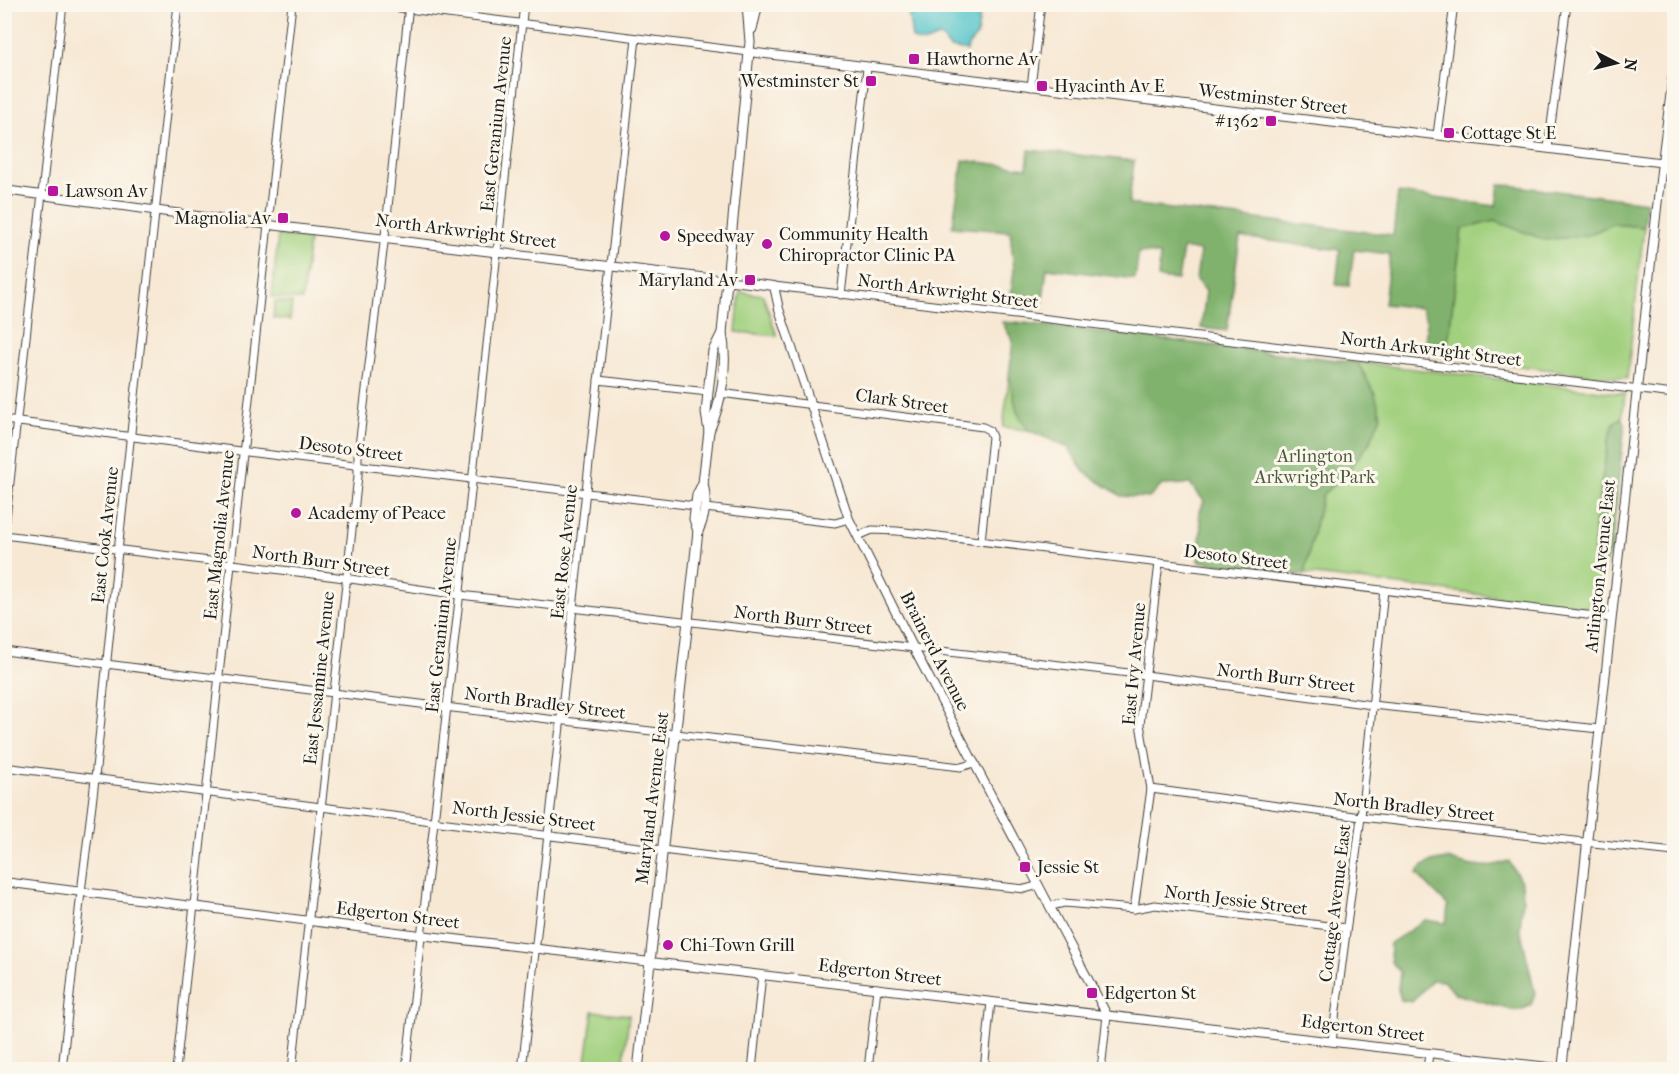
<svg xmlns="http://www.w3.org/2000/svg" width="1679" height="1074" font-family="'IM FELL French Canon',serif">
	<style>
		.green { fill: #a1d07e; stroke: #5e764d; stroke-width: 1.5 }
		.forest { fill: #80b26d; stroke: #4e6744; stroke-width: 1.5 }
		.water { fill: #57c5cb; stroke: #3a7074; stroke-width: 1.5 }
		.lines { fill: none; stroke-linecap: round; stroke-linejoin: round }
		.minor-casing { stroke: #3d3b38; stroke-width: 9 }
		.tertiary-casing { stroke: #3d3b38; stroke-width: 10 }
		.secondary-casing { stroke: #3d3b38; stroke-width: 11 }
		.minor { stroke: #fff; stroke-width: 7 }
		.tertiary { stroke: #fff; stroke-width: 8 }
		.secondary { stroke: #fff; stroke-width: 9 }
		.poi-dot { fill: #b5179e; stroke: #fbf7ec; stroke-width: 2 }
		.labels { text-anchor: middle; stroke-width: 6; stroke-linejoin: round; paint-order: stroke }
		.poi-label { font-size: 18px; fill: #1c1c1c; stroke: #fbf7ec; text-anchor: start }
		.street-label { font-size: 18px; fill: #1c1c1c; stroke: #fbf7ec }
		.park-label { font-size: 18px; fill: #4b5b3e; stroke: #fbf7ec }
	</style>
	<rect width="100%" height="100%" fill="#fbf7ec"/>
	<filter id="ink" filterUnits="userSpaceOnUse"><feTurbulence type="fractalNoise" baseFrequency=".0167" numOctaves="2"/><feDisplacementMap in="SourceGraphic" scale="12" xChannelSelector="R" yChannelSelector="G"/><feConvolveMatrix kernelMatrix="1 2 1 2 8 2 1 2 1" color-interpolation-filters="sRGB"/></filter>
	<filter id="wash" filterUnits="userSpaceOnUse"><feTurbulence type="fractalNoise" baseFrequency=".008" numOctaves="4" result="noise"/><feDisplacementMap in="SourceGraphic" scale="24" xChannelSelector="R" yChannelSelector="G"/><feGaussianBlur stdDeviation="1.35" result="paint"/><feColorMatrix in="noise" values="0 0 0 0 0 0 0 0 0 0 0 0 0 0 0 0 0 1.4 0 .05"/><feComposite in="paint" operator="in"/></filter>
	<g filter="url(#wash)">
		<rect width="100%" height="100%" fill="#f7e8d4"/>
		<g class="green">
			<path d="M 1494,221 L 1517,229 L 1588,235 L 1612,224 L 1644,227 L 1627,379 L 1446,357 L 1462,229 Z"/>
			<path d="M 278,235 L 309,239 L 302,300 L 272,297 Z"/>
			<path d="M 740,292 L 763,295 L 777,336 L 736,332 Z"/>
			<path d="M 275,301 L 292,303 L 290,320 L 273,318 Z"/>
			<path d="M 1016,322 L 1625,394 L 1599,609 L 1198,561 L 1207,497 L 1204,453 L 1003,427 Z"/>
			<path d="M 593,1011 L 629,1015 L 623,1069 L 585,1069 Z"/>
		</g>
		<g class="forest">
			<path d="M 1029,150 L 1134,161 L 1129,204 L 1393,235 L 1398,193 L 1496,206 L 1499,184 L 1647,202 L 1644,227 L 1612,224 L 1588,235 L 1545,240 L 1495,221 L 1462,229 L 1446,357 L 1424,354 L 1427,322 L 1421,308 L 1384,304 L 1390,254 L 1354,250 L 1349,286 L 1336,285 L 1340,250 L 1240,237 L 1227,331 L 1201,328 L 1206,291 L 1196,280 L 1200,251 L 1183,248 L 1178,280 L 1158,278 L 1160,255 L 1139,252 L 1135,279 L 1047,268 L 1042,308 L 1010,305 L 1014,269 L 1010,231 L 952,227 L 963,160 L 1027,168 Z"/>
			<path d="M 1002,322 L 1031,324 L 1358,363 L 1375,394 L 1381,416 L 1370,442 L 1347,472 L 1322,495 L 1304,575 L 1198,561 L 1201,529 L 1199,514 L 1204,501 L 1190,484 L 1162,485 L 1149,498 L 1121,496 L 1084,472 L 1069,448 L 1028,430 L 1017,412 L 1009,376 L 1013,341 Z"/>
			<path d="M 1620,418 L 1625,423 L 1611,548 L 1605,564 L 1594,557 L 1594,529 L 1608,441 L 1614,423 Z"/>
			<path d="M 1448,859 C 1471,868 1486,869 1509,861 L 1522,883 L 1523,899 L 1520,928 L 1535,993 L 1531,1005 L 1522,1010 L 1512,1010 L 1456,994 L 1443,981 L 1432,980 L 1412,1002 L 1401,1000 L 1398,989 L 1400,972 L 1391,962 L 1389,944 L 1425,920 L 1446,923 L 1448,906 L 1417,874 C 1423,861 1435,861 1448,859 Z"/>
		</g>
		<path class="water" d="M 907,5 L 981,5 L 977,36 L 968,46 L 967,51 L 950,48 L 943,39 L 939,37 C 928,40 923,47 912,38 Z"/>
	</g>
	<g filter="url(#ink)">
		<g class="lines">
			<g class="minor-casing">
				<g id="minor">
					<path d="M 368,4 L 749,52"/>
					<path d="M 1031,87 L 1041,4"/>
					<path d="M 1437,135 L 1454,4"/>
					<path d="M 1548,148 L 1567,4"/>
					<path d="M 774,286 L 1674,394"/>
					<path d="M 841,295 L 867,68"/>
					<path d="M 598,380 L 708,392"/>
					<path d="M 720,393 L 983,427 L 989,430 L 992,437 L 981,541"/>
					<path d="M 4,420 L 255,453 L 695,506"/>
					<path d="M 705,508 L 835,523 L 849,519"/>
					<path d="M 4,535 L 337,577 L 460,595 L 1146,675 L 1372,705 L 1599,729"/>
					<path d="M 4,536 L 63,4"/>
					<path d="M 858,536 L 872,530 L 897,531 L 1611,618"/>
					<path d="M 4,651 L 436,706 L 961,767 L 975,763"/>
					<path d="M 4,767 L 718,857 L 1025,889 L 1039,885"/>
					<path d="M 1151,789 L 1361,817 L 1674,852"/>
					<path d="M 1051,906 L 1064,903 L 1134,909 L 1155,905 L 1346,928"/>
					<path d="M 1134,909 L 1151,789 L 1140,724 L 1159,563"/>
					<path d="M 1332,1041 L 1361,817 L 1384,590"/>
					<path d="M 62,1070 L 81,892 L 94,788 L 118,551 L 178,4"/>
					<path d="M 176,1070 L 292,4"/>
					<path d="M 292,1070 L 358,476 L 358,454 L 386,227 L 409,4"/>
					<path d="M 406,1070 L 466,538 L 524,4"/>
					<path d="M 522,1070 L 636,38"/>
					<path d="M 752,1070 L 762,975"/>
					<path d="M 868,1070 L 877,988"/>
					<path d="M 984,1070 L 991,1002"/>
					<path d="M 1101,1070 L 1107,1015"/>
					<path d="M 1427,1070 L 1429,1053"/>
				</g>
			</g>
			<g class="tertiary-casing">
				<g id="tertiary">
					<path d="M 749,52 L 1674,164"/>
					<path d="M 4,190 L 212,218 L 774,286 L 779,309 L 849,519 L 914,649 L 1107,1015"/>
					<path d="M 4,882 L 420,935 L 1574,1070"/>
					<path d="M 1562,1070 L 1662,162 L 1674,66"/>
				</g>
			</g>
			<g class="secondary-casing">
				<g id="secondary">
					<path d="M 752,29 L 758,4"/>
					<path d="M 709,431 C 722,402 728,364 722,333 L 750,42 L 747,4"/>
					<path d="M 698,531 L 694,519 L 697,495 L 703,483 L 709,431 L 706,413 L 708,392 L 713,351 L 722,333"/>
					<path d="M 638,1070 L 698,531 C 706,515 707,500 703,483"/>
				</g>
			</g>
			<use href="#minor" class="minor"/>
			<use href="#tertiary" class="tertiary"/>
			<use href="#secondary" class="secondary"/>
		</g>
	</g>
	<g class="poi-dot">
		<rect x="908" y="53" width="12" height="12" rx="3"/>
		<rect x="865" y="75" width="12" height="12" rx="3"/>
		<rect x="1036" y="80" width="12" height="12" rx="3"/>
		<rect x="1265" y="115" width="12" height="12" rx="3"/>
		<rect x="1443" y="127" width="12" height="12" rx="3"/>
		<rect x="47" y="185" width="12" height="12" rx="3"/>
		<rect x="277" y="212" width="12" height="12" rx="3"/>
		<circle cx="665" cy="236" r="6"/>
		<circle cx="767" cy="244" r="6"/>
		<rect x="744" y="274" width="12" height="12" rx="3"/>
		<circle cx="296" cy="513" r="6"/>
		<rect x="1019" y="861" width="12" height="12" rx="3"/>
		<circle cx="668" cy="945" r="6"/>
		<rect x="1086" y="987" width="12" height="12" rx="3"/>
	</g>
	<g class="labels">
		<g class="poi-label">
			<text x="926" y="65">Hawthorne Av</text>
			<text x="859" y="87" text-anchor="end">Westminster St</text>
			<text x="1054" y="92">Hyacinth Av E</text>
			<text x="1259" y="127" text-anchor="end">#1362</text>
			<text x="1461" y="139">Cottage St E</text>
			<text x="65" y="197">Lawson Av</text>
			<text x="271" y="224" text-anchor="end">Magnolia Av</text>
			<text x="779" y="240">Community Health<tspan x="779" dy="21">Chiropractor Clinic PA</tspan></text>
			<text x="677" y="242">Speedway</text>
			<text x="738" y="286" text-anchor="end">Maryland Av</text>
			<text x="308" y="519">Academy of Peace</text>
			<text x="1037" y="873">Jessie St</text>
			<text x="680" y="951">Chi-Town Grill</text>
			<text x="1104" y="999">Edgerton St</text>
		</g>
		<g class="street-label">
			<text transform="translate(1273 99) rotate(7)" y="6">Westminster Street</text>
			<text transform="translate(496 124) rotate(-84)" y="6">East Geranium Avenue</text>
			<text transform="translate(466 231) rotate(7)" y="6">North Arkwright Street</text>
			<text transform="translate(948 291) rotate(7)" y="6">North Arkwright Street</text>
			<text transform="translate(1431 349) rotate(7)" y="6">North Arkwright Street</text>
			<text transform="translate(902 401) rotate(8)" y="6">Clark Street</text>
			<text transform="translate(351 449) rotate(7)" y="6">Desoto Street</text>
			<text transform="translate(105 535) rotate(-84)" y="6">East Cook Avenue</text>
			<text transform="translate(219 535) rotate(-84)" y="6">East Magnolia Avenue</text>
			<text transform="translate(564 552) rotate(-84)" y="6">East Rose Avenue</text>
			<text transform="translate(1236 557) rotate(7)" y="6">Desoto Street</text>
			<text transform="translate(321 561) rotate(8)" y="6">North Burr Street</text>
			<text transform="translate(1600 566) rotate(-84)" y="6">Arlington Avenue East</text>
			<text transform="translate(803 620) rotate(7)" y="6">North Burr Street</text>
			<text transform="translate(441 625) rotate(-84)" y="6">East Geranium Avenue</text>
			<text transform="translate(935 651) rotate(63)" y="6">Brainerd Avenue</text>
			<text transform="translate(1134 664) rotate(-85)" y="6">East Ivy Avenue</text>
			<text transform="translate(319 678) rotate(-84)" y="6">East Jessamine Avenue</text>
			<text transform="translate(1286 678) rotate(7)" y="6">North Burr Street</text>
			<text transform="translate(545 703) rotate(7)" y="6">North Bradley Street</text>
			<text transform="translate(652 798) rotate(-83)" y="6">Maryland Avenue East</text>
			<text transform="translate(1414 807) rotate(6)" y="6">North Bradley Street</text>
			<text transform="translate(524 816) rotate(7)" y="6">North Jessie Street</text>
			<text transform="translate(1236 900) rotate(7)" y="6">North Jessie Street</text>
			<text transform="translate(1335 903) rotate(-83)" y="6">Cottage Avenue East</text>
			<text transform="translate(398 915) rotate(7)" y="6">Edgerton Street</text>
			<text transform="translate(880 972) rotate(7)" y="6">Edgerton Street</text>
			<text transform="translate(1363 1028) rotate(7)" y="6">Edgerton Street</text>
		</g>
		<g class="park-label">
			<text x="1315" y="462">Arlington<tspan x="1315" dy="21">Arkwright Park</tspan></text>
		</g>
	</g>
	<rect width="1679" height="1074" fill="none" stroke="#fbf7ec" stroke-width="24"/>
	<g transform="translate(1616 63) rotate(97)" stroke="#fbf7ec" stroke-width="4.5" paint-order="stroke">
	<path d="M0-4.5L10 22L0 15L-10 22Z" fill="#1c1c1c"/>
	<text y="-9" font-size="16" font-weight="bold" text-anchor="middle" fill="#1c1c1c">N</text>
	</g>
</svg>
